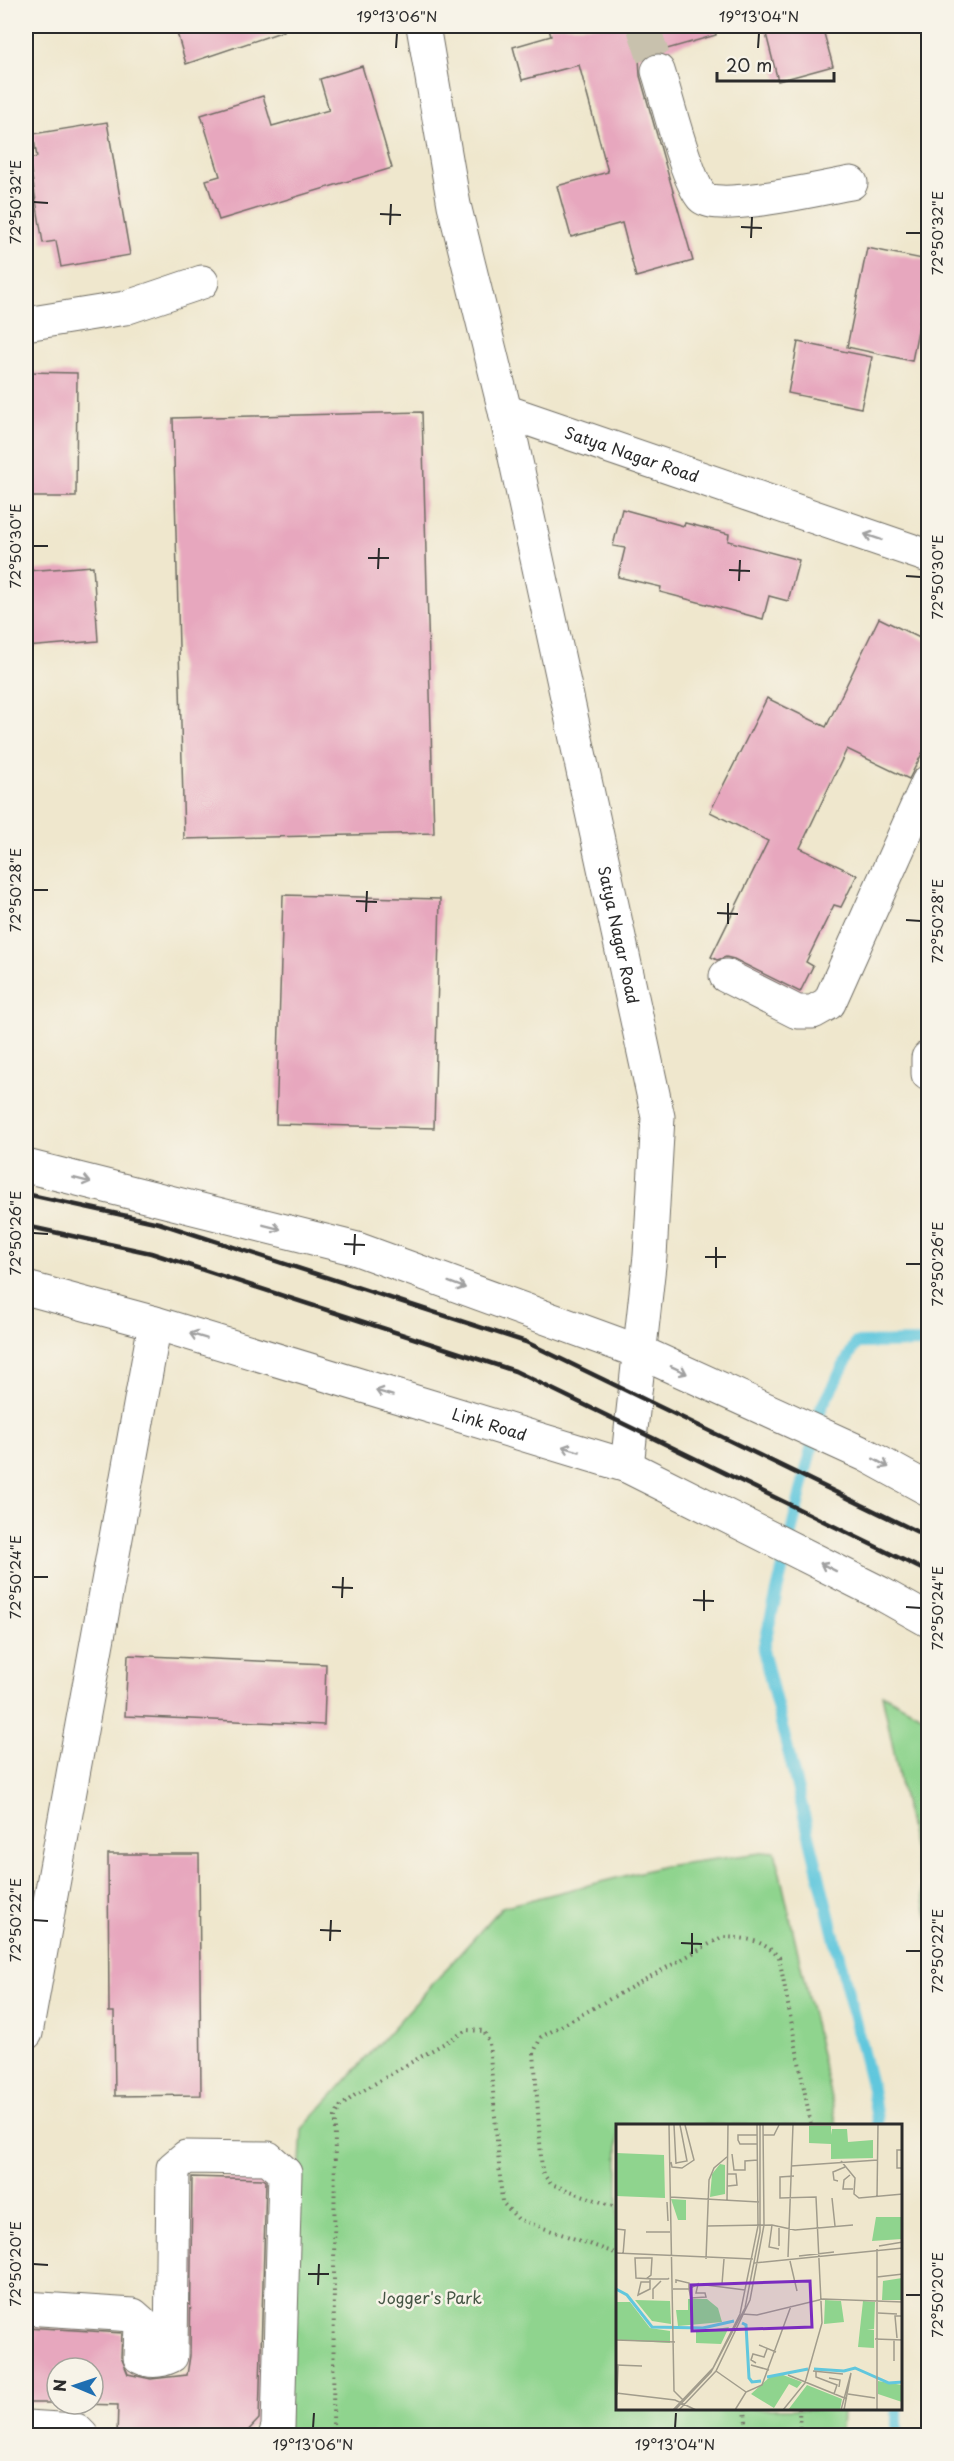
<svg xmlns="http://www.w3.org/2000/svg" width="954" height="2461" font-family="'Playpen Sans',sans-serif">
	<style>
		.green { fill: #8fd48e; stroke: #5d805c; stroke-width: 1.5 }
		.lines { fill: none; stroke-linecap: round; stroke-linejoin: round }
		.stream { stroke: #61c7dd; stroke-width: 12 }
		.building { fill: #e7a7be }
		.minor-tunnel { stroke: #c8c1ad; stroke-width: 33; stroke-dasharray: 33 16; stroke-linecap: butt }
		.pedestrian-casing { stroke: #706d64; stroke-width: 35 }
		.minor-casing { stroke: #706d64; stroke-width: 35 }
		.tertiary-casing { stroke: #706d64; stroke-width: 35 }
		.primary-casing { stroke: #706d64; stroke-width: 35 }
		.path { stroke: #706d64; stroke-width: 4; stroke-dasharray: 1.5 4.5; stroke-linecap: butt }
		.pedestrian { stroke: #fff; stroke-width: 33 }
		.minor { stroke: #fff; stroke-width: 33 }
		.tertiary { stroke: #fff; stroke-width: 33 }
		.primary { stroke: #fff; stroke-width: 33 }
		.rail { stroke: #2b2b2b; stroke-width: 4.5 }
		.oneway { stroke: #a0a0a0 }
		.ticks { fill: none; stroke: #2b2b2b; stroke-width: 2 }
		.labels { text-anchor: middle; stroke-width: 5; stroke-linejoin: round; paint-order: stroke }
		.street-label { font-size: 16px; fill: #2b2b2b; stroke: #f7f3e8 }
		.park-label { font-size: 16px; fill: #454; stroke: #f7f3e8 }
		.inset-river { fill: none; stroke: #61c7dd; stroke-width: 3 }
		.inset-road { fill: none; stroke: #a19c8c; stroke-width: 1.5 }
		.view { fill: #7b2cbf; fill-opacity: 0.15; stroke: #7b2cbf; stroke-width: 3 }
		.inset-edge { fill: none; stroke: #2b2b2b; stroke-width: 3 }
		.neatline { fill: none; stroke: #2b2b2b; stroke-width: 2 }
		.ticks-label { font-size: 15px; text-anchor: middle; fill: #2b2b2b }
	</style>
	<rect width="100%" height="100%" fill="#f7f3e8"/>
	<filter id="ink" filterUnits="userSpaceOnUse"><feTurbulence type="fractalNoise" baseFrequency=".0167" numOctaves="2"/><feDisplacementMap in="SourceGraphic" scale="12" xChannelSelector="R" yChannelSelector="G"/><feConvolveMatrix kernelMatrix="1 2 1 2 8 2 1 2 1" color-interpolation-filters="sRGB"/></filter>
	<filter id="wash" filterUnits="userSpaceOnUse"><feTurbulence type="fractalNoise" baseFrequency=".008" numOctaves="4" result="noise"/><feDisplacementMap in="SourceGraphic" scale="24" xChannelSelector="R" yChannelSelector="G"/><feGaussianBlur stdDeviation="1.35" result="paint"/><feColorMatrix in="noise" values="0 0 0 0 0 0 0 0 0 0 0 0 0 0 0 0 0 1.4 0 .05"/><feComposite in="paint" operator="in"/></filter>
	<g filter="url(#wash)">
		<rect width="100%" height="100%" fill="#efe7cd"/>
		<g class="green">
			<path d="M 882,1694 L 928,1719 L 928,1919 Z"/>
			<path d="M 775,1851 L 837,2125 L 618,2125 L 618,2408 L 842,2409 L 841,2435 L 284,2436 L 302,2129 L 502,1907 L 664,1866 Z"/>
		</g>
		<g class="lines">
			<g class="stream">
				<path d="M 878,2125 L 872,2089 L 763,1650 L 821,1408 L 856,1343 L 928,1342"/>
				<path d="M 897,2436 L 897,2408"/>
			</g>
		</g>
		<g id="blocks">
			<g class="building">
				<path d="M 175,26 L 283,26 L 284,31 L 186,64 Z"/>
				<path d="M 548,26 L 715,26 L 716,35 L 639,57 L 640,76 L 693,261 L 636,277 L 622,223 L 571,237 L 557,186 L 608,172 L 579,65 L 522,80 L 513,47 L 551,36 Z"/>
				<path d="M 764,26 L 822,26 L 833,66 L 778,81 Z"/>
				<path d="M 362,66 L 392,168 L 219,220 L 206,180 L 220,176 L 201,115 L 263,96 L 272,126 L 329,110 L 320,79 Z"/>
				<path d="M 107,122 L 130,255 L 61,267 L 56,241 L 43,243 L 29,159 L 37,157 L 33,134 Z"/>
				<path d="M 867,248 L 928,260 L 928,279 L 912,361 L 847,347 Z"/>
				<path d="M 798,342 L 872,357 L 861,408 L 788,393 Z"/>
				<path d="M 26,372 L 77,373 L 76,497 L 26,497 Z"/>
				<path d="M 422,412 L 434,833 L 184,839 L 173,418 Z"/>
				<path d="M 622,509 L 684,526 L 685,523 L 729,534 L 728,541 L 799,560 L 788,601 L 769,596 L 763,619 L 660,592 L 661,587 L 618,577 L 625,548 L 613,546 Z"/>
				<path d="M 93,566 L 98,641 L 26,647 L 26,571 Z"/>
				<path d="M 879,618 L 928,642 L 928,742 L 909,779 L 847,749 L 800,848 L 857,875 L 841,907 L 834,905 L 806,962 L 813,966 L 800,992 L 734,959 L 726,957 L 717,960 L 711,957 L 768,841 L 710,812 L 767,698 L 826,727 Z"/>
				<path d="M 283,895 L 440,899 L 434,1128 L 276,1124 Z"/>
				<path d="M 128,1655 L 326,1664 L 324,1725 L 125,1716 Z"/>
				<path d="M 108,1854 L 199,1854 L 201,2095 L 115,2096 L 114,2012 L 109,2012 Z"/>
				<path d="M 192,2177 L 263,2179 L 266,2181 L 259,2419 L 243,2436 L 117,2436 L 118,2405 L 82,2404 L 93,2404 L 93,2368 L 57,2368 L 57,2403 L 26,2403 L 26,2327 L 122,2333 L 121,2357 L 128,2374 L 151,2379 L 187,2375 L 190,2356 Z"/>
			</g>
		</g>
	</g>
	<g filter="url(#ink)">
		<use href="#blocks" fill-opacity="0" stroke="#706d64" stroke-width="1.5"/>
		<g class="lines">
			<path class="minor-tunnel" d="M 643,26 L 658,71"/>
			<g class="pedestrian-casing">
				<g id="pedestrian">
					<path d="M 658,71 C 667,98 686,179 702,197 C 717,213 826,187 851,183"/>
					<path d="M 726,976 L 797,1012 L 813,1012 L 829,1003 L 928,782"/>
					<path d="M 928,1058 L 928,1074"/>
				</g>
			</g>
			<g class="minor-casing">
				<g id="minor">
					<path d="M 26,324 L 125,308 L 202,282"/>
					<path d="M 26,2033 L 155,1323"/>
					<path d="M 26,2308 L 133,2315 L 141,2322 L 140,2357 C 150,2362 161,2361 171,2356 L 173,2168 L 186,2157 L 268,2158 L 285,2173 L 278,2427 L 275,2436"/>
					<path d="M 26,2427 L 76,2430 L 82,2436"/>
				</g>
			</g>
			<g class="tertiary-casing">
				<g id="tertiary">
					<path id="s1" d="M 423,26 L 454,205 L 505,411 L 658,1117 L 650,1256 L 627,1466"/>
					<path id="s2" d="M 505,411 L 928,556"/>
				</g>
			</g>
			<g class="primary-casing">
				<g id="primary">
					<path d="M 26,1166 L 357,1249 L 640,1352 L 866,1455 L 928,1489"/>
					<path id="s3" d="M 26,1288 L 155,1323 L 627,1466 L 880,1593 L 928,1620"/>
				</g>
			</g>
			<g class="path">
				<path d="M 618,2208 L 551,2184 L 542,2172 L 534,2052 L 541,2037 L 722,1937 C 747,1938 761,1939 779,1957 L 811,2125"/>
				<path d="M 745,2408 L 747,2436"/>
				<path d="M 799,2408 L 800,2436"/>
				<path d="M 333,2436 L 335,2117 L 340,2107 L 355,2095 L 467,2030 L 484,2031 L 489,2042 L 502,2202 L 518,2219 L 618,2254"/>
			</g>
			<use href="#pedestrian" class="pedestrian"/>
			<use href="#minor" class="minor"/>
			<use href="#tertiary" class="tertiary"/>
			<use href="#primary" class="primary"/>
			<g class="rail">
				<path d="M 26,1194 L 159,1223 L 526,1342 L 928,1537"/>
				<path d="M 26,1226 L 151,1253 L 515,1371 L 928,1572"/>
			</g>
		</g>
		<defs><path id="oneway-shaft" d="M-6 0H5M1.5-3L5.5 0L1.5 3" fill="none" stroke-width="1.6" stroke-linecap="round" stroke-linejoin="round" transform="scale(1.5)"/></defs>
		<g class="oneway">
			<use href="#oneway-shaft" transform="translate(873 537) rotate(-161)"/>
			<use href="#oneway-shaft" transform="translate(82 1180) rotate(14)"/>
			<use href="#oneway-shaft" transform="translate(272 1227) rotate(14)"/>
			<use href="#oneway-shaft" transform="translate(457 1285) rotate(20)"/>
			<use href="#oneway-shaft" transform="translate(198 1336) rotate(-163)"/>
			<use href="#oneway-shaft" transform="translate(679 1370) rotate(25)"/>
			<use href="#oneway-shaft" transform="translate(384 1393) rotate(-163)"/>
			<use href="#oneway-shaft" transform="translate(571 1449) rotate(-163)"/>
			<use href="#oneway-shaft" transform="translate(881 1463) rotate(29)"/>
			<use href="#oneway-shaft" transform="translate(828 1567) rotate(-153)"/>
		</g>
	</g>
	<path class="ticks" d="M 396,48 L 397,33M 758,48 L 759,33M 33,202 L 48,203M 380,214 L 401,215M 390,225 L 391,204M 741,227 L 762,228M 906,233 L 921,233M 751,238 L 752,217M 33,546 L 48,546M 368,558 L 389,558M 378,569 L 379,548M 729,570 L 750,571M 906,576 L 921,577M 739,581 L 740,560M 33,890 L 48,890M 356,901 L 377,902M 366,912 L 367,891M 717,913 L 738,914M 906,920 L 921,921M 728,924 L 728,903M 33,1233 L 48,1234M 344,1244 L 365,1245M 354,1255 L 355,1234M 705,1257 L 726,1257M 906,1264 L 921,1264M 716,1268 L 716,1247M 33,1577 L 48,1577M 332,1587 L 353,1588M 342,1598 L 343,1577M 693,1600 L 714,1601M 906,1607 L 921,1608M 704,1611 L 704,1590M 33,1920 L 48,1921M 320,1930 L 341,1931M 330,1941 L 331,1920M 681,1943 L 702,1944M 906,1951 L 921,1951M 692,1954 L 692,1933M 33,2264 L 48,2265M 308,2274 L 329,2274M 318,2285 L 319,2264M 906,2295 L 921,2295M 313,2428 L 314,2413M 675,2428 L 676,2413"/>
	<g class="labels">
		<g class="street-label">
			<text dy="6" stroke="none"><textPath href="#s2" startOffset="134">Satya Nagar Road</textPath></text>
			<text dy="6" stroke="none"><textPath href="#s1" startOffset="930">Satya Nagar Road</textPath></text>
			<text dy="6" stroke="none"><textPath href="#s3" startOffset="483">Link Road</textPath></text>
		</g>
		<g class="park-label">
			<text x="430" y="2304">Jogger's Park</text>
		</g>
	</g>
	<g transform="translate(616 2124)">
		<rect width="286" height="286" fill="#efe7cd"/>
		<path d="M 193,2 L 215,2 L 215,11 L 216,5 L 231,5 L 232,18 L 257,16 L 257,34 L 215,35 L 215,20 L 193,19 ZM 0,29 L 48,31 L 49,74 L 0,72 ZM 104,40 L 109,41 L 109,70 L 94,73 L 96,50 ZM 55,75 L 70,76 L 70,96 L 62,96 ZM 260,93 L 286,93 L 286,115 L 256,117 ZM 286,154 L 286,176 L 266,176 L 267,157 ZM 72,175 L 91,175 L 102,184 L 106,198 L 62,202 L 60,186 L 72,186 ZM 19,176 L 54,177 L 55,200 L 36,197 ZM 209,176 L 225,177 L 228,198 L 208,200 ZM 247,177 L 259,178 L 258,205 L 251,206 L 258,206 L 258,224 L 242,223 ZM 0,178 L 14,178 L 34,204 L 54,207 L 54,219 L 0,216 ZM 113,203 L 105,220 L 80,219 L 80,208 ZM 167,251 L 186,258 L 181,264 L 173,260 L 158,284 L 135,270 L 155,252 ZM 262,257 L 286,261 L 286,278 L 262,270 ZM 191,261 L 226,275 L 224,286 L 172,286 Z" fill="#8fd48e"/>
		<path class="inset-river" d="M 0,165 L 11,171 L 36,203 L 87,204 L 118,197M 126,199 L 130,201 L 133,254 L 136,258 L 145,257M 198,245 L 228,247 L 239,244 L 273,259 L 287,258M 151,253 L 192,245"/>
		<path class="inset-road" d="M 53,1 L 58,267 L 68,277M 58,1 L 60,40M 141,11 L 122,11 L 122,16 L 124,20 L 141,20M 147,11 L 158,11 L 163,1M 287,26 L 281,26 L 281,44 L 287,44M 116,30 L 118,46 L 129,46 L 129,37 L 142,36M 225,37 L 239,54 L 238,70 L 243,74 L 287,70M 55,38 L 56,43 L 66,44 L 78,36 L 69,1M 60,39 L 71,37 L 64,1M 175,42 L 262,36M 234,51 L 228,56 L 227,65 L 237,65M 222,57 L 218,56 L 217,48 L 229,43M 112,62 L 121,61 L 120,50 L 112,50M 54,73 L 143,78M 261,73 L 262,1M 216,74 L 219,102M 111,77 L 112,1M 51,78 L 52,97M 156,101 L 153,123 L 163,125M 91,102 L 156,101 L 179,106 L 237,101M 163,102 L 163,122M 0,105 L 9,106 L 7,131M 30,108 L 54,108M 263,122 L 287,118M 0,129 L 137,135M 183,132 L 218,128M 172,133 L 177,1M 90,135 L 93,56 L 98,44 L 112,32M 174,137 L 181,167M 138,139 L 287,124M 261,153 L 287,150M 30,155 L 35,151 L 36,134 L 19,134 L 20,154 L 37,155 L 52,155 L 53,154M 34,158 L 25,158 L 22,171 L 34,165 L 34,155M 106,160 L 108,135M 90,161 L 129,166M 57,165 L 73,165 L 75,174 L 90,173 L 89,169 L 80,169 L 82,160 L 73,165 L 73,159 L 60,156 L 60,159M 37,175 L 37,165 L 45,157M 262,189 L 281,190M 126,190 L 141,191 L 207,175 L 287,178M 281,214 L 279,192 L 287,192M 259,215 L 287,216M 0,216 L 59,218M 278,216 L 278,237M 143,221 L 160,228M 140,239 L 135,236 L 137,230 L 148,233 L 151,225M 0,241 L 26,242M 135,241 L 153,246M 100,247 L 130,268M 197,247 L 227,250M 200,247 L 200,253 L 221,261 L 218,270M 172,251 L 231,275M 213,254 L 224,256 L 223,263M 0,269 L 59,276 L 80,286M 232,270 L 259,274M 1,271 L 2,241M 57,286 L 97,244 L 124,190 L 142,102 L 141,1M 59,286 L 95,248 L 129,184 L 144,108 L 144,1M 63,286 L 100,247 L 134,176 L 148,101 L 147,1M 119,286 L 130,268 L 146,261 L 175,182M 167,286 L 189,259 L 206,199 L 200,73 L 164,74 L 164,53 L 178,52M 225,286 L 235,249 L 228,286M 261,286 L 261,125"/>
		<path class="view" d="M 194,157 L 196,203 L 76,207 L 75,161 Z"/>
		<rect width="286" height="286" class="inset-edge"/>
	</g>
	<rect width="954" height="2461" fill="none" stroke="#f7f3e8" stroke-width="66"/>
	<g transform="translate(75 2386) rotate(272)"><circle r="28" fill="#f7f3e8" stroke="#a5a39c" stroke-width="1.5"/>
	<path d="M0-4.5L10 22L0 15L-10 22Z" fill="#1f6fb2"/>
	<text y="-9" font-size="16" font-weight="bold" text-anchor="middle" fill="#2b2b2b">N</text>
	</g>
	<path d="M717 72v9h117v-9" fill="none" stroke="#2b2b2b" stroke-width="3"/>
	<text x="726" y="72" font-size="18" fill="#2b2b2b" stroke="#f7f3e8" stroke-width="4.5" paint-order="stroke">20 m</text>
	<rect x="33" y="33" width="888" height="2395" class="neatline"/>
	<g class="ticks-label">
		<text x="397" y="22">19°13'06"N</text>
		<text x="759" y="22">19°13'04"N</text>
		<text transform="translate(16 202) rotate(-90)" y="5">72°50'32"E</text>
		<text transform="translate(938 233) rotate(-90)" y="5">72°50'32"E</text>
		<text transform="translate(16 546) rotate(-90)" y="5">72°50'30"E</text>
		<text transform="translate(938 577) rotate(-90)" y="5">72°50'30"E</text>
		<text transform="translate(16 890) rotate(-90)" y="5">72°50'28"E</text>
		<text transform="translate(938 921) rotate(-90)" y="5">72°50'28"E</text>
		<text transform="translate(16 1233) rotate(-90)" y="5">72°50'26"E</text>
		<text transform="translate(938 1264) rotate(-90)" y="5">72°50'26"E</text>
		<text transform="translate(16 1577) rotate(-90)" y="5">72°50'24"E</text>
		<text transform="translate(938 1608) rotate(-90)" y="5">72°50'24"E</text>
		<text transform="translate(16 1920) rotate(-90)" y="5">72°50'22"E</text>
		<text transform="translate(938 1951) rotate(-90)" y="5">72°50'22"E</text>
		<text transform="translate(16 2264) rotate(-90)" y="5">72°50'20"E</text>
		<text transform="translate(938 2295) rotate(-90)" y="5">72°50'20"E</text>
		<text x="313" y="2450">19°13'06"N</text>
		<text x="675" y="2450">19°13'04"N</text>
	</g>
</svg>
